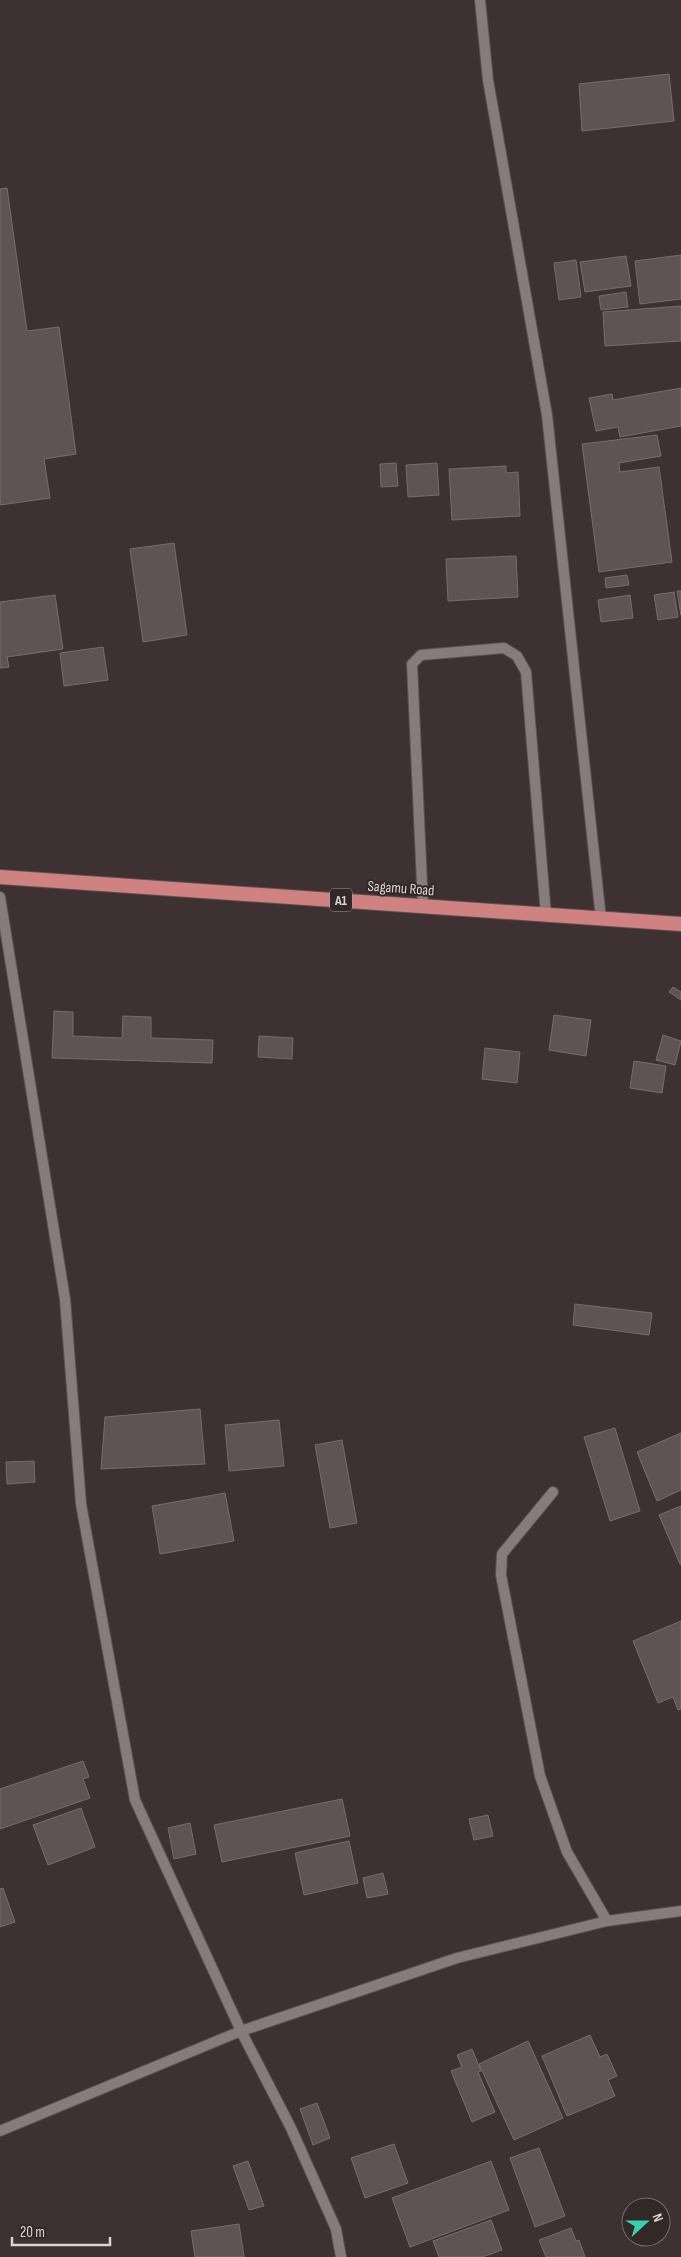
<svg xmlns="http://www.w3.org/2000/svg" width="681" height="2257" font-family="'Sofia Sans Condensed',sans-serif">
	<style>
		.building { fill: #605353; stroke: #7a6c6c }
		.lines { fill: none; stroke-linecap: round; stroke-linejoin: round }
		.service-casing { stroke: #5b5151; stroke-width: 12 }
		.minor-casing { stroke: #5b5151; stroke-width: 12 }
		.trunk-casing { stroke: #5b5151; stroke-width: 16 }
		.service { stroke: #887b7b; stroke-width: 10 }
		.minor { stroke: #887b7b; stroke-width: 10 }
		.trunk { stroke: #d08283; stroke-width: 14 }
		.labels { text-anchor: middle; stroke-width: 4; stroke-linejoin: round; paint-order: stroke }
		.shield { fill: #332828; stroke: #a9a0a0; stroke-width: 1 }
		.shield-label { font-size: 14px; font-weight: bold; fill: #dbd4d4 }
		.street-label { font-size: 15px; fill: #dbd4d4; stroke: #332828 }
	</style>
	<rect width="100%" height="100%" fill="#3d3231"/>
	<g class="building">
		<path d="M 669,74 L 674,121 L 582,131 L 579,84 Z"/>
		<path d="M 7,188 L 27,331 L 59,327 L 76,454 L 44,459 L 50,498 L 0,505 L 0,189 Z"/>
		<path d="M 681,255 L 681,299 L 640,304 L 635,261 Z"/>
		<path d="M 626,256 L 631,286 L 585,292 L 580,262 Z"/>
		<path d="M 576,260 L 581,297 L 559,300 L 554,263 Z"/>
		<path d="M 626,292 L 628,307 L 601,310 L 599,296 Z"/>
		<path d="M 681,306 L 681,341 L 605,346 L 603,312 Z"/>
		<path d="M 681,388 L 681,426 L 620,437 L 618,427 L 596,431 L 589,398 L 612,394 L 613,400 Z"/>
		<path d="M 657,435 L 661,456 L 619,463 L 620,472 L 659,467 L 672,562 L 599,572 L 582,444 Z"/>
		<path d="M 396,463 L 398,486 L 381,487 L 380,464 Z"/>
		<path d="M 437,463 L 439,495 L 408,497 L 406,465 Z"/>
		<path d="M 506,466 L 506,473 L 518,472 L 520,516 L 452,520 L 449,469 Z"/>
		<path d="M 174,543 L 187,635 L 143,642 L 130,549 Z"/>
		<path d="M 516,556 L 518,597 L 448,601 L 446,559 Z"/>
		<path d="M 627,575 L 629,585 L 606,588 L 605,578 Z"/>
		<path d="M 677,591 L 681,591 L 681,615 Z"/>
		<path d="M 674,592 L 678,617 L 658,620 L 654,595 Z"/>
		<path d="M 55,595 L 63,649 L 7,657 L 9,667 L 0,668 L 0,602 Z"/>
		<path d="M 630,595 L 633,618 L 601,622 L 598,600 Z"/>
		<path d="M 103,647 L 108,680 L 64,686 L 60,653 Z"/>
		<path d="M 673,987 L 681,992 L 681,1000 L 669,992 Z"/>
		<path d="M 54,1011 L 73,1012 L 73,1036 L 122,1038 L 123,1016 L 151,1017 L 151,1038 L 213,1040 L 212,1063 L 52,1058 Z"/>
		<path d="M 554,1015 L 591,1020 L 586,1056 L 549,1050 Z"/>
		<path d="M 663,1035 L 681,1041 L 675,1065 L 656,1060 Z"/>
		<path d="M 259,1036 L 293,1038 L 292,1059 L 258,1057 Z"/>
		<path d="M 485,1048 L 520,1052 L 517,1083 L 482,1079 Z"/>
		<path d="M 634,1061 L 666,1066 L 662,1093 L 630,1088 Z"/>
		<path d="M 575,1304 L 652,1313 L 649,1335 L 573,1325 Z"/>
		<path d="M 200,1409 L 205,1464 L 101,1469 L 105,1417 Z"/>
		<path d="M 279,1420 L 284,1466 L 229,1471 L 225,1425 Z"/>
		<path d="M 615,1428 L 640,1511 L 610,1521 L 584,1437 Z"/>
		<path d="M 681,1433 L 681,1490 L 657,1501 L 637,1452 Z"/>
		<path d="M 342,1440 L 357,1523 L 330,1528 L 315,1445 Z"/>
		<path d="M 34,1461 L 35,1482 L 7,1484 L 6,1462 Z"/>
		<path d="M 225,1493 L 234,1541 L 160,1554 L 152,1506 Z"/>
		<path d="M 681,1506 L 681,1564 L 680,1564 L 659,1515 Z"/>
		<path d="M 681,1621 L 681,1709 L 678,1710 L 673,1697 L 658,1703 L 633,1641 Z"/>
		<path d="M 83,1761 L 89,1777 L 83,1779 L 90,1798 L 0,1829 L 0,1789 Z"/>
		<path d="M 342,1799 L 350,1836 L 222,1862 L 214,1825 Z"/>
		<path d="M 81,1808 L 95,1847 L 48,1865 L 33,1825 Z"/>
		<path d="M 488,1815 L 493,1836 L 474,1840 L 469,1819 Z"/>
		<path d="M 190,1823 L 196,1854 L 174,1859 L 168,1828 Z"/>
		<path d="M 349,1841 L 358,1883 L 304,1895 L 295,1853 Z"/>
		<path d="M 383,1873 L 388,1894 L 367,1898 L 363,1878 Z"/>
		<path d="M 3,1888 L 15,1922 L 0,1927 L 0,1889 Z"/>
		<path d="M 590,2035 L 600,2057 L 607,2054 L 617,2076 L 608,2080 L 615,2096 L 567,2116 L 542,2056 Z"/>
		<path d="M 528,2041 L 563,2118 L 514,2140 L 479,2064 Z"/>
		<path d="M 472,2049 L 481,2071 L 478,2072 L 495,2112 L 472,2122 L 451,2071 L 462,2067 L 457,2055 Z"/>
		<path d="M 317,2103 L 330,2138 L 313,2145 L 300,2109 Z"/>
		<path d="M 394,2144 L 408,2183 L 365,2198 L 351,2158 Z"/>
		<path d="M 539,2148 L 565,2216 L 535,2227 L 510,2158 Z"/>
		<path d="M 248,2161 L 264,2206 L 249,2210 L 233,2166 Z"/>
		<path d="M 491,2161 L 509,2210 L 410,2247 L 392,2198 Z"/>
		<path d="M 491,2220 L 502,2250 L 482,2257 L 439,2257 L 433,2241 Z"/>
		<path d="M 239,2224 L 244,2257 L 195,2257 L 191,2231 Z"/>
		<path d="M 571,2228 L 576,2241 L 579,2240 L 585,2257 L 546,2257 L 539,2240 Z"/>
	</g>
	<g class="lines">
		<g class="service-casing">
			<path id="service" d="M 423,906 L 412,664 L 421,655 L 504,648 L 517,656 L 526,672 L 546,915"/>
		</g>
		<g class="minor-casing">
			<g id="minor">
				<path d="M 480,0 L 488,80 L 547,415 L 601,919"/>
				<path d="M 0,897 L 65,1299 L 81,1504 L 135,1800 L 241,2031 L 291,2128 L 336,2229 L 341,2257"/>
				<path d="M 553,1492 L 502,1554 L 501,1575 L 540,1776 L 567,1852 L 607,1921"/>
				<path d="M 0,2131 L 241,2031 L 457,1958 L 607,1921 L 681,1911"/>
			</g>
		</g>
		<g class="trunk-casing">
			<path id="trunk" d="M 0,877 L 681,924"/>
		</g>
		<use href="#service" class="service"/>
		<use href="#minor" class="minor"/>
		<use href="#trunk" class="trunk"/>
	</g>
	<g class="labels">
		<rect class="shield" x="330" y="888.5" width="22" height="23" rx="4"/>
		<g class="shield-label">
			<text x="341" y="905">A1</text>
		</g>
		<g class="street-label">
			<text transform="translate(401 888) rotate(4)" y="5">Sagamu Road</text>
		</g>
	</g>
	<g transform="translate(646 2222) rotate(69)"><circle r="24" fill="#332828" stroke="#766d6d"/>
	<path d="M0-4L9 19L0 12L-9 19Z" fill="#34d4a8"/>
	<text y="-8" font-size="14" font-weight="bold" text-anchor="middle" fill="#dbd4d4">N</text>
	</g>
	<path d="M12 2237v8h98v-8" fill="none" stroke="#dbd4d4" stroke-width="2.5"/>
	<text x="20" y="2237" font-size="15" fill="#dbd4d4" stroke="#332828" stroke-width="4" paint-order="stroke">20 m</text>
</svg>
